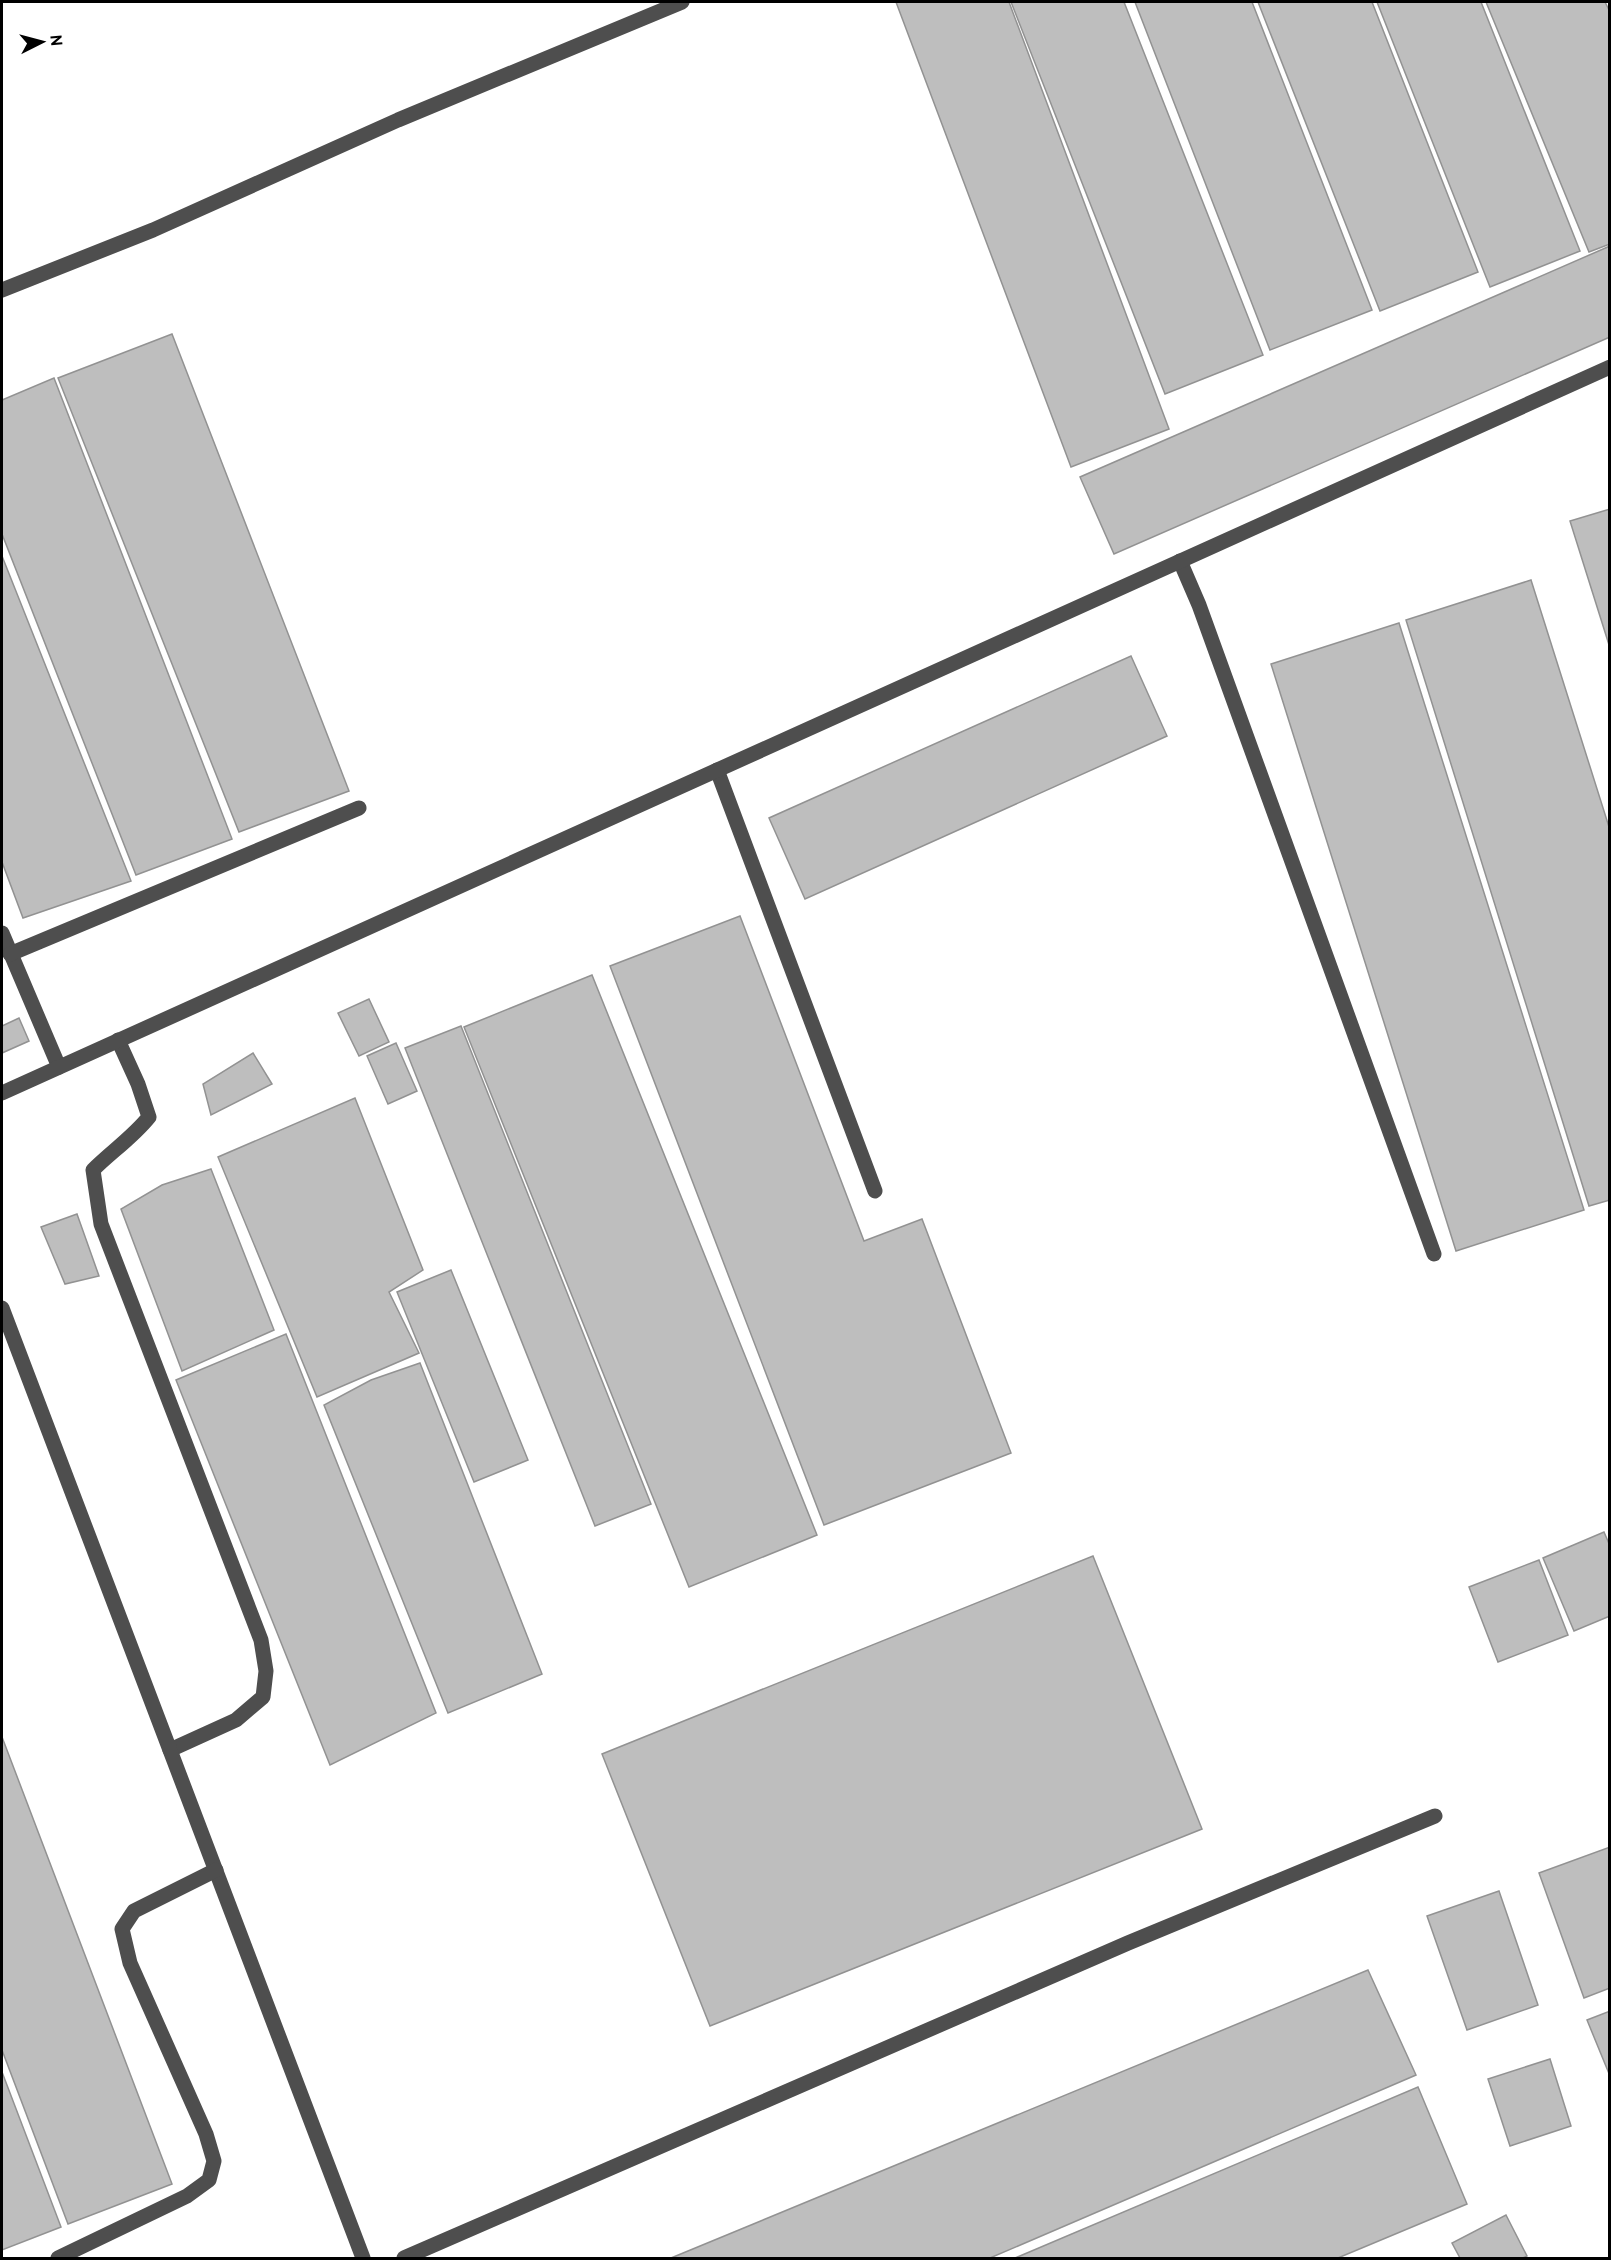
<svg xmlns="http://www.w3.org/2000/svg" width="1611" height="2260" font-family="Overpass,sans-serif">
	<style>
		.building { fill: #bebebe; stroke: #929292; stroke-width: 1.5 }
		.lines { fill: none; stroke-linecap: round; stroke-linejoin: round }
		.minor { stroke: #4e4e4e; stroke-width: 15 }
	</style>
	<rect width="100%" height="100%" fill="#fff"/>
	<g class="building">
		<path d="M 896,2 L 1009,2 L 1169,429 L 1071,467 Z"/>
		<path d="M 1011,2 L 1124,2 L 1263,355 L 1165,394 Z"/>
		<path d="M 1135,2 L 1252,2 L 1372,310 L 1270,350 Z"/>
		<path d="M 1258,2 L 1372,2 L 1478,272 L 1380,311 Z"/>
		<path d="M 1377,2 L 1481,2 L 1580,251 L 1490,287 Z"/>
		<path d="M 1486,2 L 1605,2 L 1610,12 L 1610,244 L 1589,252 Z"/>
		<path d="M 1610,246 L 1610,337 L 1114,554 L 1080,477 Z"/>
		<path d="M 172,334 L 349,791 L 239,832 L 58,378 Z"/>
		<path d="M 54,378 L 232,839 L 136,875 L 2,534 L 2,400 Z"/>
		<path d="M 1610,509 L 1610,648 L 1570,521 Z"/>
		<path d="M 2,556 L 131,881 L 23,918 L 2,862 Z"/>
		<path d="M 1531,580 L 1610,830 L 1610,1200 L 1589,1206 L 1406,620 Z"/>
		<path d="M 1399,623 L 1584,1210 L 1456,1251 L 1271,664 Z"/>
		<path d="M 1131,656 L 1167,736 L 805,899 L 769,818 Z"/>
		<path d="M 740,916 L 864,1241 L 922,1219 L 1011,1453 L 824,1525 L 610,966 Z"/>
		<path d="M 592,975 L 817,1535 L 689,1587 L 464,1027 Z"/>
		<path d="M 369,999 L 389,1042 L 359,1056 L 338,1013 Z"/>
		<path d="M 19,1018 L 29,1041 L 2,1053 L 2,1026 Z"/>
		<path d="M 461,1026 L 651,1504 L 595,1526 L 405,1048 Z"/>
		<path d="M 396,1043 L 417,1091 L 388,1104 L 367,1056 Z"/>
		<path d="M 253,1053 L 272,1084 L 211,1115 L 203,1084 Z"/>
		<path d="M 355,1098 L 423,1270 L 389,1292 L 419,1353 L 317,1397 L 218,1157 Z"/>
		<path d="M 211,1169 L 274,1330 L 182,1371 L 121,1209 L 162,1185 Z"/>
		<path d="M 77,1214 L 99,1276 L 65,1284 L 41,1227 Z"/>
		<path d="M 451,1270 L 528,1460 L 474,1482 L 397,1292 Z"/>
		<path d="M 286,1334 L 436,1713 L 330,1765 L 176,1380 Z"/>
		<path d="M 420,1363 L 542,1674 L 448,1713 L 324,1405 L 371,1380 Z"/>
		<path d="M 1604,1532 L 1610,1546 L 1610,1616 L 1574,1631 L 1543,1558 Z"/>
		<path d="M 1093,1556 L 1202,1829 L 710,2026 L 602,1754 Z"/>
		<path d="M 1539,1560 L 1568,1635 L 1498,1662 L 1469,1587 Z"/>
		<path d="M 2,1737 L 172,2184 L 68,2224 L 2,2050 Z"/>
		<path d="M 1610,1847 L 1610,1988 L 1584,1998 L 1539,1873 Z"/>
		<path d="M 1499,1891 L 1538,2005 L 1467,2030 L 1427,1916 Z"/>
		<path d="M 1368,1970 L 1416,2075 L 990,2258 L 671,2258 Z"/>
		<path d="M 1610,2011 L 1610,2076 L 1587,2020 Z"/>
		<path d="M 1550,2059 L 1571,2126 L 1510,2146 L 1488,2079 Z"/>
		<path d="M 2,2072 L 61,2227 L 2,2250 Z"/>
		<path d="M 1418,2087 L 1467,2204 L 1338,2258 L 1015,2258 Z"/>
		<path d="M 1506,2215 L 1527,2256 L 1523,2258 L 1460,2258 L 1452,2243 Z"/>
	</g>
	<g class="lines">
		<g class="minor">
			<path d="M 2,290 L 153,230 L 398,120 L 682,2"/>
			<path d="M 1180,561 L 1199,605 L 1434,1254"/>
			<path d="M 717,770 L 875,1191"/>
			<path d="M 2,933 L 59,1067"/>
			<path d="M 10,954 L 359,808"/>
			<path d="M 118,1040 L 138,1084 L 149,1117 C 133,1137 111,1152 93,1170 L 101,1224 L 261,1640 L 266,1671 L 263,1697 L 236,1720 L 170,1750"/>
			<path d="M 2,1093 L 1610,367"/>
			<path d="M 2,1308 L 363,2258"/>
			<path d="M 58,2258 L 187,2196 L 209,2180 L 214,2161 L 206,2134 L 130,1963 L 122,1929 L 134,1911 L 216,1870"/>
			<path d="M 404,2258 L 1128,1943 L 1435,1816"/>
		</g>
	</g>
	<rect width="1611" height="2260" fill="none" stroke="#000000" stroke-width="6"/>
	<g transform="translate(42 42) rotate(84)" stroke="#ffffff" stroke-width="4.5" paint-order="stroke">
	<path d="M0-4.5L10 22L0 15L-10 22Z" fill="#000000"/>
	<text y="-9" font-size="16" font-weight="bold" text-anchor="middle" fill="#000000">N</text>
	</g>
</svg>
